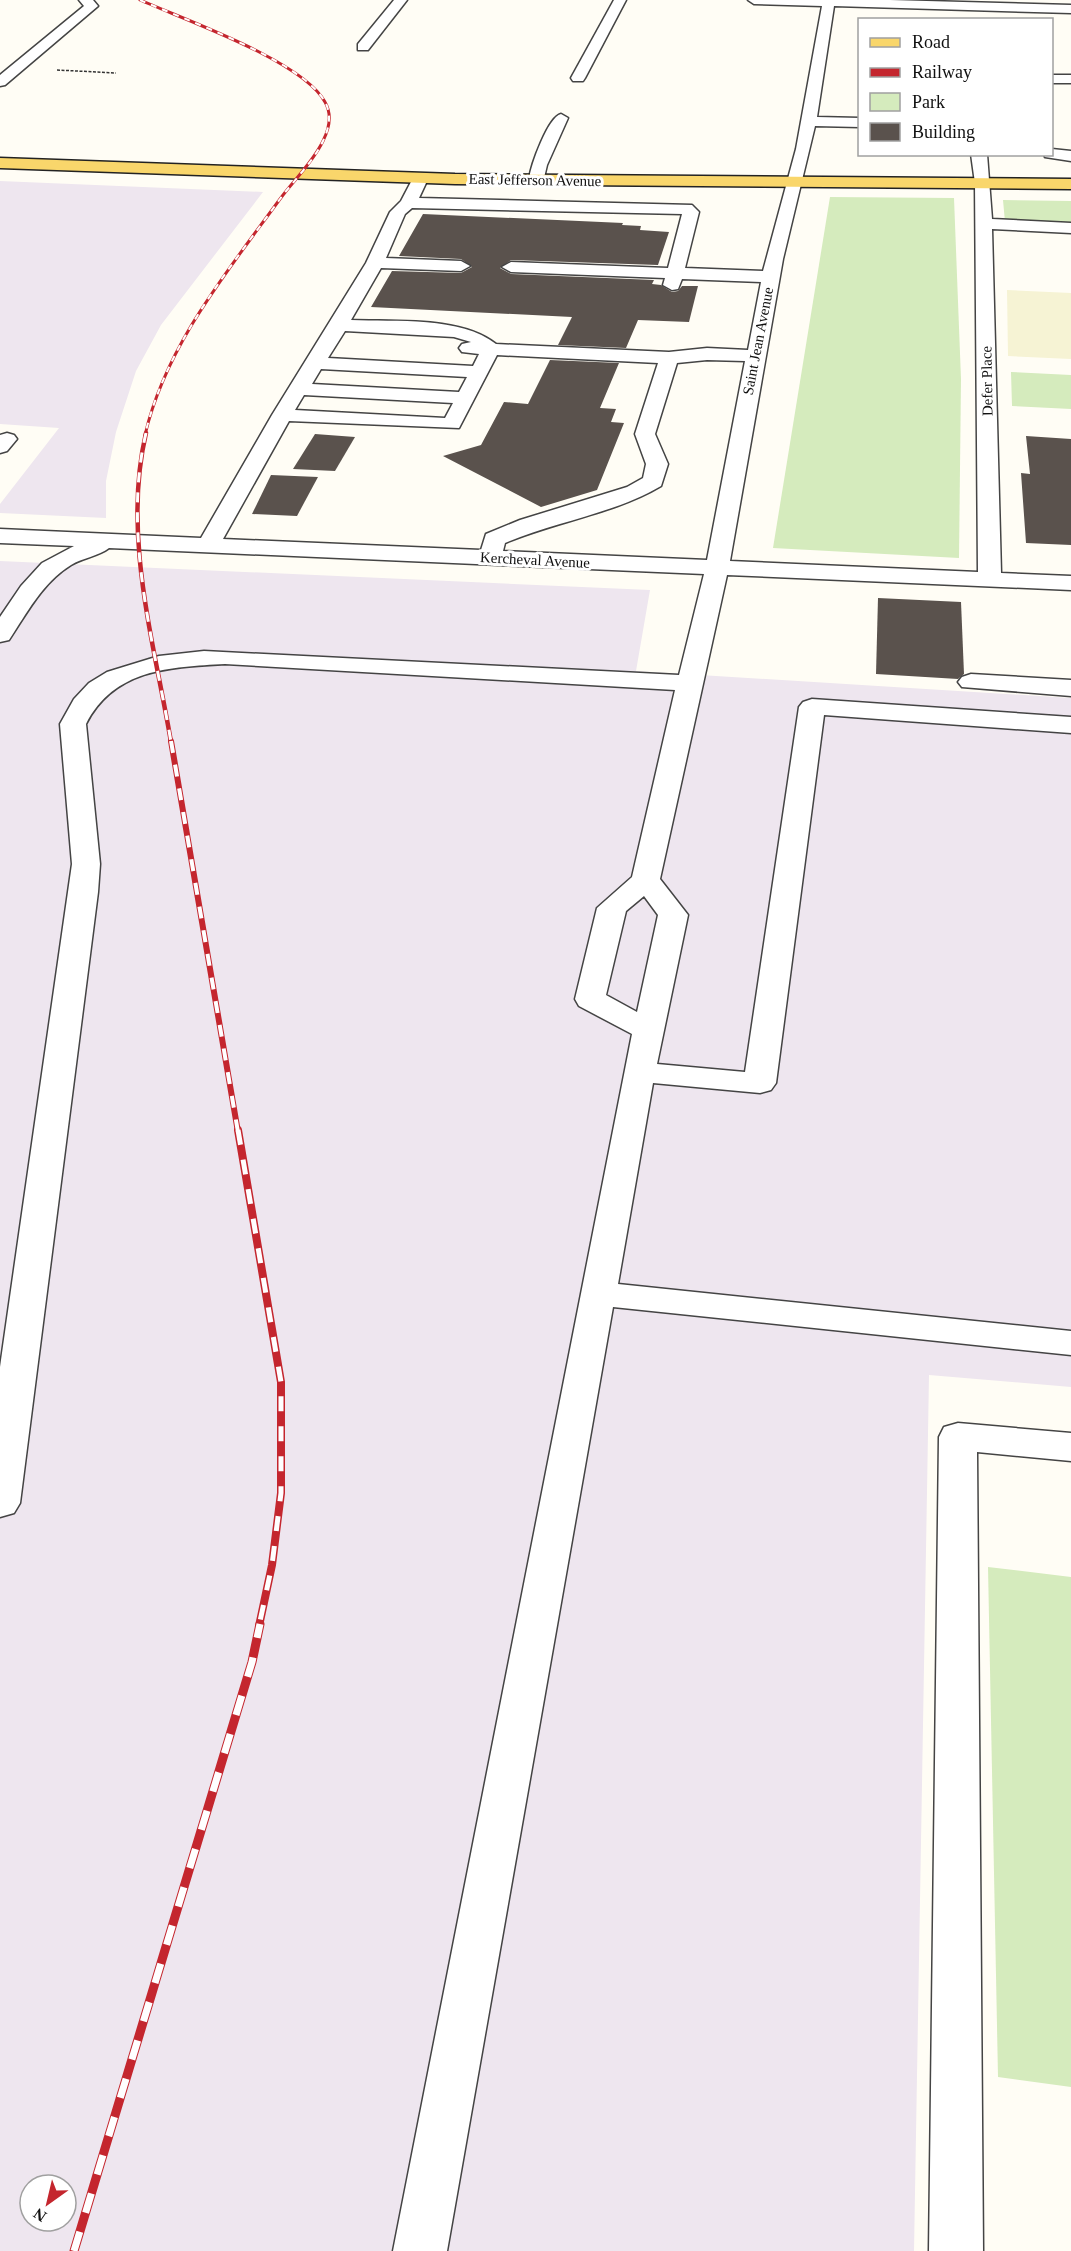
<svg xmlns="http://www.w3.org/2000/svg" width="1071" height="2251" font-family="'Times New Roman',serif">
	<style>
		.industrial { fill: #eee6ef; fill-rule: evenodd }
		.farmland { fill: #f6f3d4 }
		.green { fill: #d5ebbd }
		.building { fill: #5a524d }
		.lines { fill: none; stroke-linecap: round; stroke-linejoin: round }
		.minor-casing { stroke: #444; stroke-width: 3 }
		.major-casing { stroke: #222; stroke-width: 3 }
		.path { stroke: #333; stroke-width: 1.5; stroke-dasharray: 3 1.5; stroke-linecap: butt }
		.minor { fill: #fff; fill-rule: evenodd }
		.major { fill: #f9d66b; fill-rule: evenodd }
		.rail-far4-casing { stroke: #c4262e; stroke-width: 3 }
		.rail-far3-casing { stroke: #c4262e; stroke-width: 4.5 }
		.rail-far2-casing { stroke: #c4262e; stroke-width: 6 }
		.rail-far1-casing { stroke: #c4262e; stroke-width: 8 }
		.rail-casing { stroke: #c4262e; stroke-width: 9 }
		.rail-far4 { stroke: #fff; stroke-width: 2; stroke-dasharray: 6; stroke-linecap: butt }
		.rail-far3 { stroke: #fff; stroke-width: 3; stroke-dasharray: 10; stroke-linecap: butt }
		.rail-far2 { stroke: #fff; stroke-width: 4; stroke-dasharray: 12; stroke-linecap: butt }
		.rail-far1 { stroke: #fff; stroke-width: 5; stroke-dasharray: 15; stroke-linecap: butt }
		.rail { stroke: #fff; stroke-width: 7; stroke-dasharray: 20; stroke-linecap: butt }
		.labels { text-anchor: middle; stroke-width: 6; stroke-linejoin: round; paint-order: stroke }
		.far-street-label { font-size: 15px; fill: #111; stroke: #fff }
	</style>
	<rect width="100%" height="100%" fill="#fffdf5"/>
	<g class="industrial">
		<path d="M 0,181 L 263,192 L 161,325 L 136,371 L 116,432 L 106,481 L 106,518 L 0,513 L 0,504 L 59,428 L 0,424 Z"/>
		<path d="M 0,561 L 650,590 L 636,671 L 1071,698 L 1071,1387 L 929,1375 L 914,2251 L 0,2251 ZM 30,2185 L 66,2185 L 66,2221 L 30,2221 Z"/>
	</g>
	<path class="farmland" d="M 1007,290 L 1071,293 L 1071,359 L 1008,356 Z"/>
	<g class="green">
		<path d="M 830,197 L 954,198 L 961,379 L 959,558 L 773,548 Z"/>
		<path d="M 1003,200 L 1071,201 L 1071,225 L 1005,222 Z"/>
		<path d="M 1011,372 L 1071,375 L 1071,409 L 1012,406 Z"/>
		<path d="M 988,1567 L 1071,1577 L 1071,2087 L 998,2077 Z"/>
	</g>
	<g class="building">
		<path d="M 423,214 L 623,223 L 622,225 L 641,226 L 640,230 L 669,232 L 658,265 L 511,260 L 500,268 L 511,274 L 654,280 L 652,284 L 661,285 L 672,292 L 678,291 L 682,286 L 698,286 L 689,322 L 638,320 L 626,348 L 558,345 L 572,317 L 371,307 L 392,271 L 461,273 L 472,267 L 461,259 L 399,256 Z"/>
		<path d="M 550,360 L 619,363 L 600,408 L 616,409 L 611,422 L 624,423 L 597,490 L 541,507 L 443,456 L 481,445 L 504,402 L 528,404 Z"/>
		<path d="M 315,434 L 355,437 L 335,471 L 293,469 Z"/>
		<path d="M 1026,436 L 1071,439 L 1071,545 L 1026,543 L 1021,473 L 1030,474 Z"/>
		<path d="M 271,475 L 318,477 L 297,516 L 252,514 Z"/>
		<path d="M 878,598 L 961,602 L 964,674 L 958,679 L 876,674 Z"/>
	</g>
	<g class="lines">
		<g class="minor-casing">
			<g id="minor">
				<path d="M 79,0 L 93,0 L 98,6 L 5,85 L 0,86 L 0,75 L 84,6 Z"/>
				<path d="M 394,0 L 407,0 L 368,50 L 358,50 L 358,44 Z"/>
				<path d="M 614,0 L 626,0 L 585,78 L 583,81 L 573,81 L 571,78 Z"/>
				<path d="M 748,0 L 890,0 L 1071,5 L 1071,13 L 834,6 L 817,117 L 860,118 L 860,127 L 815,126 L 783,259 L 730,561 L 978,572 L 975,183 L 971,154 L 987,154 L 992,219 L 1071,223 L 1071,233 L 992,229 L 1001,573 L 1071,576 L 1071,590 L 727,575 L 660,879 L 688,915 L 657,1064 L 745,1072 L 799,707 L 803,702 L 812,699 L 1071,717 L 1071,733 L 824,715 L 776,1083 L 771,1090 L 760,1093 L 653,1083 L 618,1284 L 1071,1331 L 1071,1355 L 613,1307 L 447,2251 L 393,2251 L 632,1034 L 579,1006 L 575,999 L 597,908 L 632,877 L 675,690 L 225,664 C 170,667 114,669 86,724 L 100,864 L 98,892 L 20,1503 L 14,1513 L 0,1517 L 0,1367 L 72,864 L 60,724 L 74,699 L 89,683 L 107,672 L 159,656 L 204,651 L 679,675 L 704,574 L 109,548 C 99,556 82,558 71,565 C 42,583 27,613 9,640 L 0,642 L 0,617 L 21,586 L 42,563 L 74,546 L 0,543 L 0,529 L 201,538 L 272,415 L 366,263 L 390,212 L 401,201 L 412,180 L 418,178 L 426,183 L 419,198 L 692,205 L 699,212 L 685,268 L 763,271 L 796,149 L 822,6 L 754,4 ZM 412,208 L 682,214 L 668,268 L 511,262 L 502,267 L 511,272 L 665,278 L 663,285 L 672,290 L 678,289 L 682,279 L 761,282 L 748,350 L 707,348 L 669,352 L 496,344 C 461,316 395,322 351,320 L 381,268 L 461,271 L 470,266 L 461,261 L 386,258 L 405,214 ZM 345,331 L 454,337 L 471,342 L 462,344 L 459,348 L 462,352 L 479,354 L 473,366 L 328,358 ZM 497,355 L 658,363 L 635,434 L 646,464 L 643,478 L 627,487 L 520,520 L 486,534 L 481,550 L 223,539 L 289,421 L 459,428 ZM 707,360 L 745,361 L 707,560 L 503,551 L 505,543 C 554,522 616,513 661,486 L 668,464 L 655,434 L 677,363 ZM 321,369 L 467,377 L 459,392 L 312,384 ZM 304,395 L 453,403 L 445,418 L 295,410 ZM 644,896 L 658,915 L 637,1012 L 606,995 L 626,911 Z"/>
				<rect x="1052" y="75" width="19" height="8"/>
				<path d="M 561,114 L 568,118 L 547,165 L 543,182 L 531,182 L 529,179 C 531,165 548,117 561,114 Z"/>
				<path d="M 1052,149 L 1071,151 L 1071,161 L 1045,157 L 1044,154 L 1052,154 Z"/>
				<path d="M 7,433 L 14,435 L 17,439 L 7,451 L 0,453 L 0,435 Z"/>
				<path d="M 971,674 L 1071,680 L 1071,696 L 962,687 L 958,682 L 962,677 Z"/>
				<path d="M 958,1423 L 1071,1433 L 1071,1461 L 977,1452 L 983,2251 L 929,2251 L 939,1437 L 944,1427 Z"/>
			</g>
		</g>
		<g class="major-casing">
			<path id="major" d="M 0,158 L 455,174 L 1071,179 L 1071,189 L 455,184 L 0,168 Z"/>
		</g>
		<path class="path" d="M 57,70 L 116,73"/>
		<use href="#minor" class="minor"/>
		<use href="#major" class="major"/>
		<g class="rail-far4-casing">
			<path id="rail-far4" d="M 140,0 C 185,20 303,61 325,102 C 332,114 329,129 323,141 C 313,162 294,180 280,199 C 227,272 166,345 145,435"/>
		</g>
		<g class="rail-far3-casing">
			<path id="rail-far3" d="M 146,433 C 122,535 154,642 171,742"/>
		</g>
		<g class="rail-far2-casing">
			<path id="rail-far2" d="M 171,741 L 238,1132"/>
		</g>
		<g class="rail-far1-casing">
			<path id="rail-far1" d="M 238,1130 L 281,1382 L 281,1493 L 272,1565 L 259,1626"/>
		</g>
		<g class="rail-casing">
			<path id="rail" d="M 74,2251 L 252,1662 L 260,1624"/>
		</g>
		<use href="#rail-far4" class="rail-far4"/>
		<use href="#rail-far3" class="rail-far3"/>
		<use href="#rail-far2" class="rail-far2"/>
		<use href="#rail-far1" class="rail-far1"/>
		<use href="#rail" class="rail"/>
	</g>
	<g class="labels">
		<g class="far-street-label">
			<text transform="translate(535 180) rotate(1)" y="5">East Jefferson Avenue</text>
			<text transform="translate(758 341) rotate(-79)" y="5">Saint Jean Avenue</text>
			<text transform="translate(987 381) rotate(-91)" y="5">Defer Place</text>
			<text transform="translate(535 560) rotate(3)" y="5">Kercheval Avenue</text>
		</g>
	</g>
	<rect x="858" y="18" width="195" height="138" fill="#ffffff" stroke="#a0a0a0" stroke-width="1.5"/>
	<rect x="870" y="38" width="30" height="9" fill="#f9d66b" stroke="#a0a0a0" stroke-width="1.5"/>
	<text x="912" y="48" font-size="18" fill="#111111">Road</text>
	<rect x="870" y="68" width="30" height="9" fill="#c4262e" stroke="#a0a0a0" stroke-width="1.5"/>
	<text x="912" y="78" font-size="18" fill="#111111">Railway</text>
	<rect x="870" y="93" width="30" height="18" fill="#d5ebbd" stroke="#a0a0a0" stroke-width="1.5"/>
	<text x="912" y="108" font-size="18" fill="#111111">Park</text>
	<rect x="870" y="123" width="30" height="18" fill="#5a524d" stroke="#a0a0a0" stroke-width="1.5"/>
	<text x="912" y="138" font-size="18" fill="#111111">Building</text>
	<g transform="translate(48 2203) rotate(214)"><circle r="28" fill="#ffffff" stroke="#a0a0a0" stroke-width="1.5"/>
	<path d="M0-4.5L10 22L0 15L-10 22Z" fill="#c4262e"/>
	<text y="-9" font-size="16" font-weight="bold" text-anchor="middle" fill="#111111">N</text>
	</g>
</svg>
